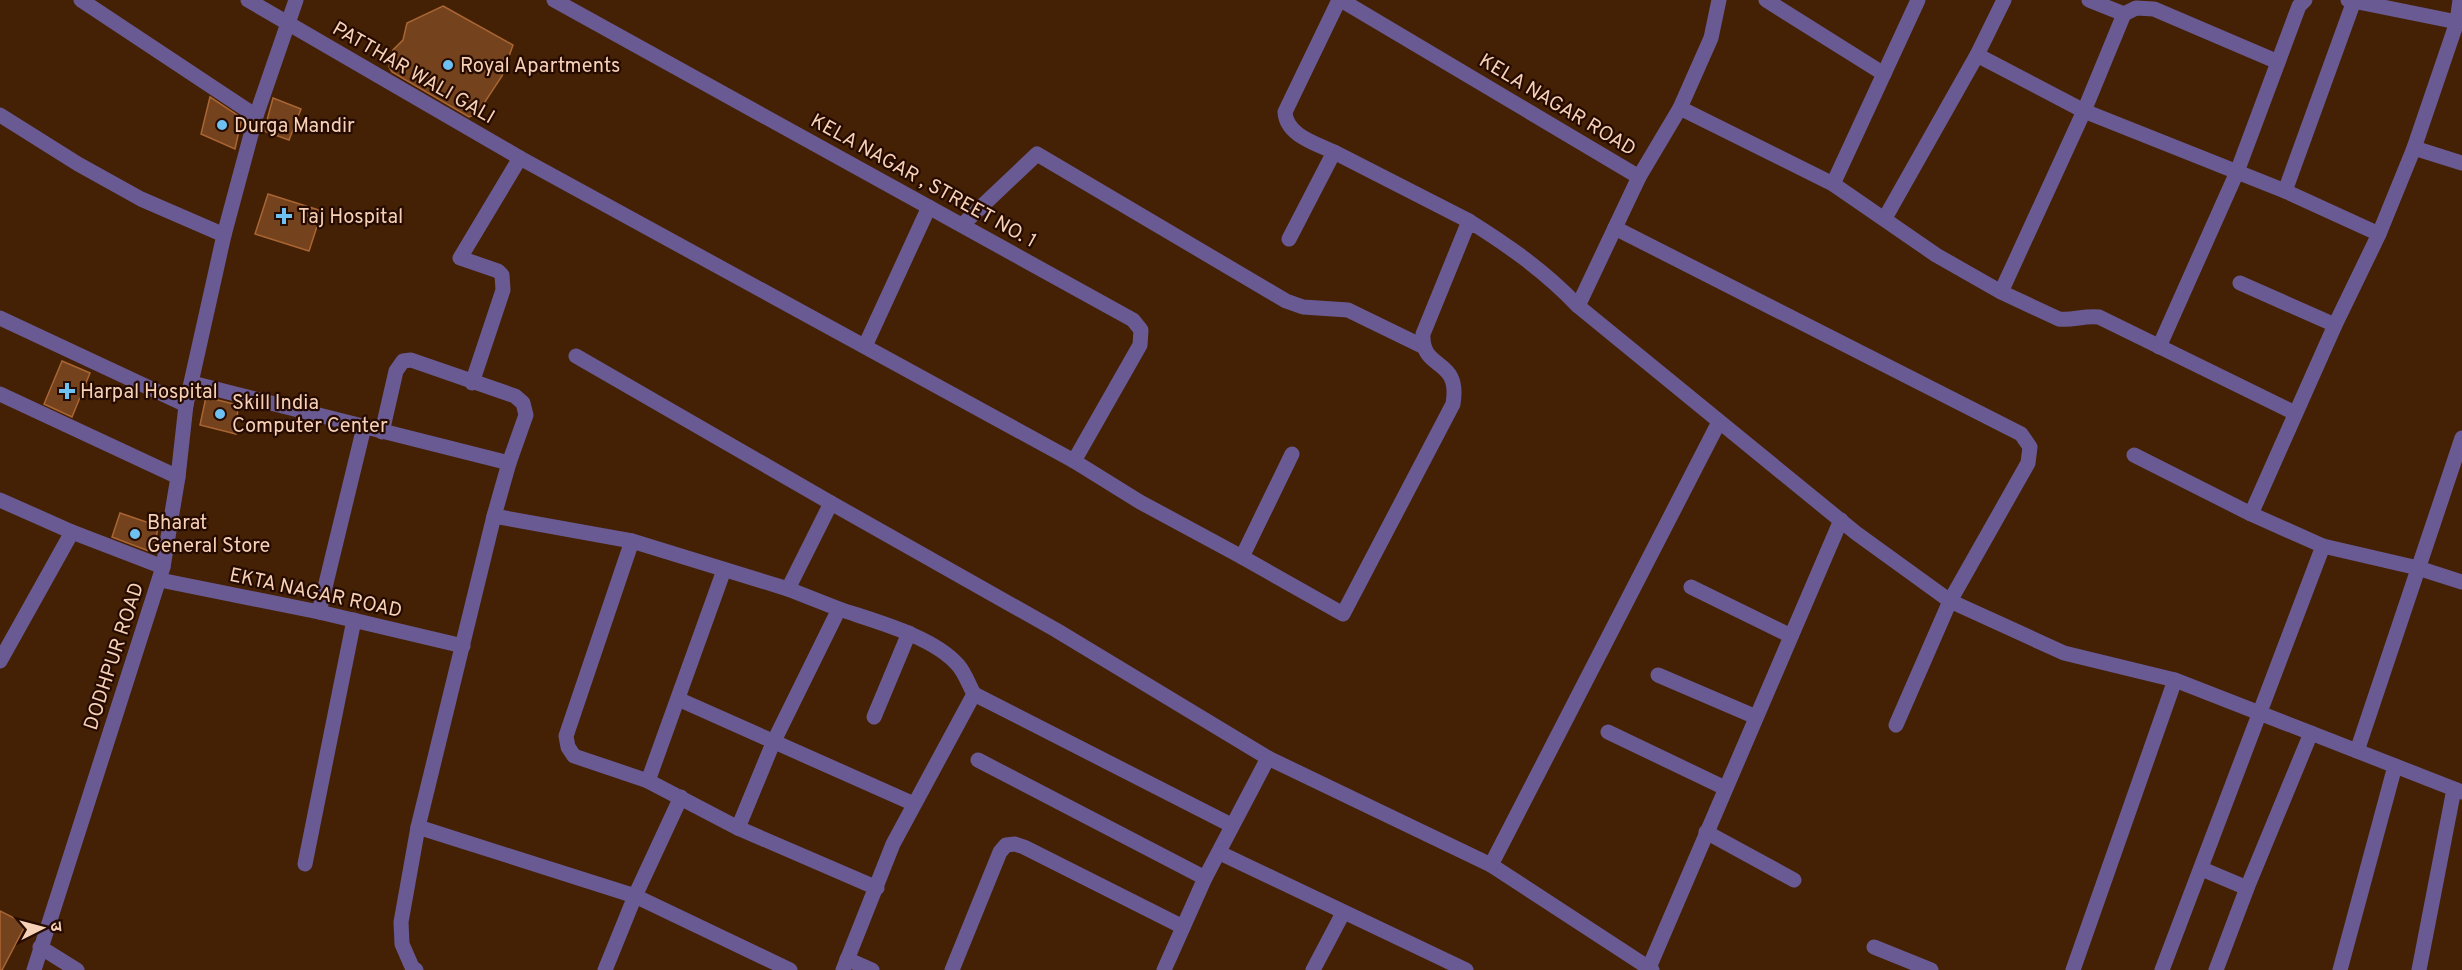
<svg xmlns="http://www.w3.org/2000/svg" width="2462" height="970" font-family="Overpass,'Noto Sans Devanagari',sans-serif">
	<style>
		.building { fill: #74421d; stroke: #a96533; stroke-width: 1.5 }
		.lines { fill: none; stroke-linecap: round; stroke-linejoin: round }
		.minor { stroke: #695a94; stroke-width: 15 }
		.poi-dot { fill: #6dc2f3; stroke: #260b00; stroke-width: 2 }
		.labels { text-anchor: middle; stroke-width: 4.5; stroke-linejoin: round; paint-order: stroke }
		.poi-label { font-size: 20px; fill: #f6d0b7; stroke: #260b00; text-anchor: start }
		.street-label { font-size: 20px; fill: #f6d0b7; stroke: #260b00 }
	</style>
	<rect width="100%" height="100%" fill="#442105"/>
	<g class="building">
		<path d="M 443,6 L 513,45 L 502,76 L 477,114 L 469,117 L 392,72 L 389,67 L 393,50 L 403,40 L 407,23 Z"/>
		<path d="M 210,97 L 242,118 L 235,149 L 201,134 Z"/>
		<path d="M 273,98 L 301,109 L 289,140 L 264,131 Z"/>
		<path d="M 268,194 L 322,211 L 309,251 L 255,234 Z"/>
		<path d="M 62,361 L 90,373 L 72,417 L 44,404 Z"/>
		<path d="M 206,397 L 238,405 L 236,434 L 200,425 Z"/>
		<path d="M 120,513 L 158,526 L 154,553 L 112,537 Z"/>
		<path d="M 0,911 L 26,924 L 2,970 L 0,970 Z"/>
	</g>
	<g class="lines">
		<g class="minor">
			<path d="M 81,0 L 256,116"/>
			<path d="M 248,0 L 520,158 L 1074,461 L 1140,502 L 1242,557"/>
			<path d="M 554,0 L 1133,320 L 1141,330 L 1140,345 L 1074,461"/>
			<path d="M 1341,0 L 1639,177 L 1680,108 L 1833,184 L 1936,255 L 2001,292 L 2059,319 C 2072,321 2085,315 2099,317 L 2295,413"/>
			<path d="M 1766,0 L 1884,74"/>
			<path d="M 2348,0 L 2457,22"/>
			<path d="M 2354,1 L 2285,191 L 2379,234"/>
			<path d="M 2124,14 L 2136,8 L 2154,9 L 2278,62"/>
			<path d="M 1977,55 L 2084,111 L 2285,191"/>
			<path d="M 1680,108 L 1711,38 L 1719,0"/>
			<path d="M 0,115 L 78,164 L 141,199 L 224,235"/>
			<path d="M 2414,148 L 2462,163"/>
			<path d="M 1334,152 L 1469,221"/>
			<path d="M 1833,184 L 1918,0"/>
			<path d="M 1885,218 L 1977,55 L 2004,0"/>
			<path d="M 962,225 L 1037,154 L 1286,301 L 1303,307 L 1348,310 L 1422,346"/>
			<path d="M 1615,228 L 2021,434 L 2030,447 L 2028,463 L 1950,601 L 1896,725"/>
			<path d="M 1289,239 L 1334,152 C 1315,143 1286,135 1285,112 L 1339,0"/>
			<path d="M 2240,283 L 2335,325"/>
			<path d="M 2001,292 L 2084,111 L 2124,14 L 2089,0"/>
			<path d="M 1578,306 L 1639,177"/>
			<path d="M 0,318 L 186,405"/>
			<path d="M 865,346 L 929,207"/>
			<path d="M 2159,347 L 2237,172 L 2299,6 L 2305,0"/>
			<path d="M 576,356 L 831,503 L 788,589 L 839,609 L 773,743 L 738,828 L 877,888"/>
			<path d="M 192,383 L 509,463"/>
			<path d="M 472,383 L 503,290 L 502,275 L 498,271 L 460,258 L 520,158"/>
			<path d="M 0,394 L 178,477"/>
			<path d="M 382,432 L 396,371 L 403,361 L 411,360 L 515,396 L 523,403 L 526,415 L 509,463 L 494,516 L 418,827 L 401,922 L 402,944 L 412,967 L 416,970"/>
			<path d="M 1292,454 L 1242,557 L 1343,614 L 1453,404 C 1461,356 1421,372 1423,334 L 1469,221 C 1509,246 1546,272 1578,306 L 1856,533 L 1950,601 L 2064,653 L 2175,680 L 2462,792"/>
			<path d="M 2134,455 L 2251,514"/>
			<path d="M 0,500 L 72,532 L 163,567"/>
			<path d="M 831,503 L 1056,630 L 1268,758 L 1205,878 L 1164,970"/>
			<path d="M 494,516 L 632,541 L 788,589"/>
			<path d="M 632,541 L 566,736 L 568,747 L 574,756 L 648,781 L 738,828"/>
			<path d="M 2323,546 L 2418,568 L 2462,582"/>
			<path d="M 160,580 L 319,612 L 463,646"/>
			<path d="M 1691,587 L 1791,636"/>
			<path d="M 839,609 C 874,621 933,636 958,665 C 965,673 969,685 974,694 L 893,844 L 843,970"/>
			<path d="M 319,612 L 364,427"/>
			<path d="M 0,661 L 72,532"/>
			<path d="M 1658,675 L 1756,717"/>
			<path d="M 974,694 L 1231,825"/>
			<path d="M 678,699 L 914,804"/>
			<path d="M 874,717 L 909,633"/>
			<path d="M 1608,732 L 1725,788"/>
			<path d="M 2357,751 L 2462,438"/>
			<path d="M 1268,758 L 1491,865 L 1652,970"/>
			<path d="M 978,760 L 1205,878"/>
			<path d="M 648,781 L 724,570"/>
			<path d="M 418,827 L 635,896 L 790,970"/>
			<path d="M 1706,832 L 1794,880"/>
			<path d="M 1220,853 L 1466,970"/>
			<path d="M 305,864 L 354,620"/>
			<path d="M 1491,865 L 1719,422"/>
			<path d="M 2202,869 L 2247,888"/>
			<path d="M 40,947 L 77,970"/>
			<path d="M 1874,947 L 1931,970"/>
			<path d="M 847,959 L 872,970"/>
			<path d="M 34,970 L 163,567 L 178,477 L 186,405 L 224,235 L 256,116 L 296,0"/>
			<path d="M 605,970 L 635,896 L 681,797"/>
			<path d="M 952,970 L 1000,852 L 1006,845 L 1015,844 L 1024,847 L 1183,927"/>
			<path d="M 1313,970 L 1343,913"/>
			<path d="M 1648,970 L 1841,520"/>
			<path d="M 2073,970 L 2175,680"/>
			<path d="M 2162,970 L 2323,546 L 2251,514 L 2335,325 L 2379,234 L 2414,148 L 2457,22 L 2460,0"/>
			<path d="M 2216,970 L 2247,888 L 2311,733"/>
			<path d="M 2340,970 L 2395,766"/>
			<path d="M 2419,970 L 2454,789"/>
		</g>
	</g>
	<g class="poi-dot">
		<circle cx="448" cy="65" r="6"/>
		<circle cx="222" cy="125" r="6"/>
		<path d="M281 207h6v6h6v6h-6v6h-6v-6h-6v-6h6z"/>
		<path d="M64 382h6v6h6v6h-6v6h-6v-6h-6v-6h6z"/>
		<circle cx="220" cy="414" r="6"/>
		<circle cx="135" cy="534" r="6"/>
	</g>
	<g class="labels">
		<g class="poi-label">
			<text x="460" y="72">Royal Apartments</text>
			<text x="234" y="132">Durga Mandir</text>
			<text x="298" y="223">Taj Hospital</text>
			<text x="80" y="398">Harpal Hospital</text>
			<text x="232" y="409">Skill India<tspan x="232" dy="23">Computer Center</tspan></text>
			<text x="147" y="529">Bharat<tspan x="147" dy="23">General Store</tspan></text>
		</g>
		<g class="street-label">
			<text transform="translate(414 72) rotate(30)" y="7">PATTHAR WALI GALI</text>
			<text transform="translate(1558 104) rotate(31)" y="7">KELA NAGAR ROAD</text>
			<text transform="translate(924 180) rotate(29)" y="7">KELA NAGAR , STREET NO. 1</text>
			<text transform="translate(316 592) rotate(12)" y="7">EKTA NAGAR ROAD</text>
			<text transform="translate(113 656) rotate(-72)" y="7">DODHPUR ROAD</text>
		</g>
	</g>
	<g transform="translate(42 928) rotate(84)" stroke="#260b00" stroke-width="4.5" paint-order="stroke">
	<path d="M0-4.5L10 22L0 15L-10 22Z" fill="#f6d0b7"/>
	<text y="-9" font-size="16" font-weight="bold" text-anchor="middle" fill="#f6d0b7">उ</text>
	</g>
</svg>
